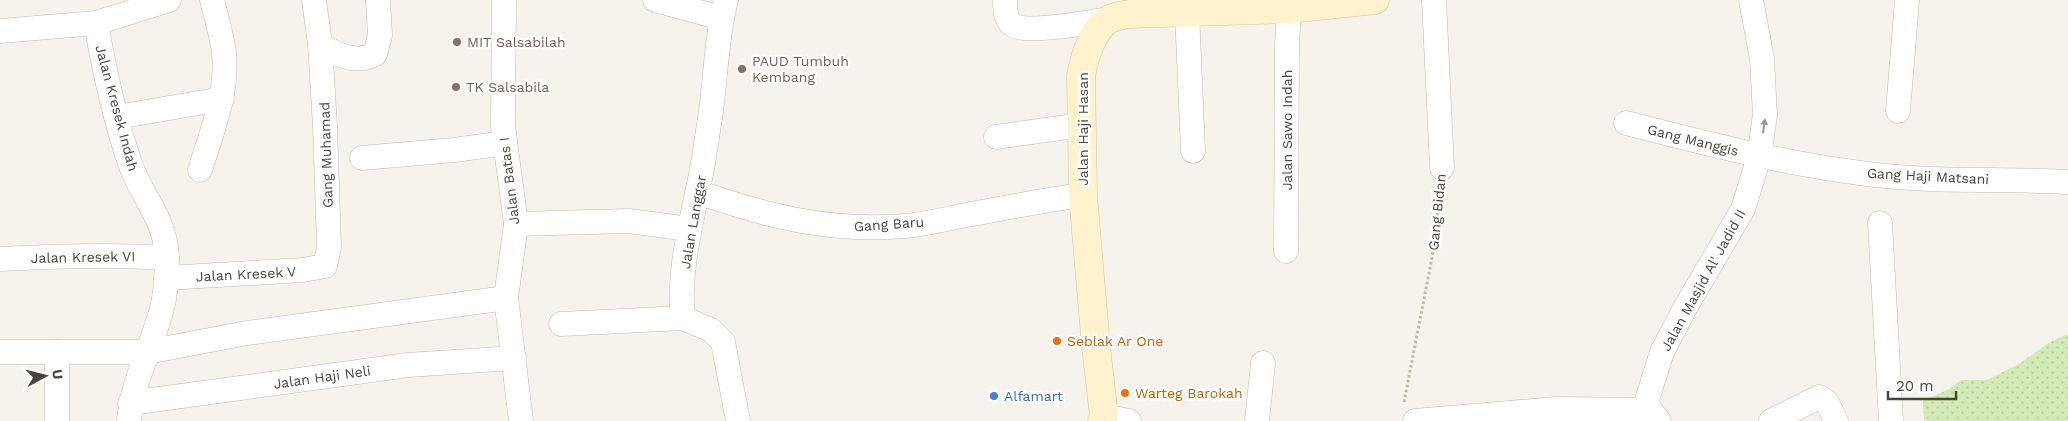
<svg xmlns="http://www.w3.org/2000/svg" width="2068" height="421" font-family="'Work Sans',sans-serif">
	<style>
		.grass { fill: url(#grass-dots) }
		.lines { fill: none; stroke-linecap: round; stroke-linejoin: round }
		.street-casing { stroke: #c2bbae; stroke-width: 25 }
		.secondary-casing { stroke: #d6c79b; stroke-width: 29 }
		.path { stroke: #c4b79f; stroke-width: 3; stroke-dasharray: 2.5 2.5; stroke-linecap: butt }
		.street { stroke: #fff; stroke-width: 24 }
		.secondary { stroke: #fff3cd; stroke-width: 28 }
		.oneway { fill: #9c9892 }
		.education-dot { fill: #8d6e63; stroke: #fff; stroke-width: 2 }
		.food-dot { fill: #e8710a; stroke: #fff; stroke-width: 2 }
		.shop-dot { fill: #3f7fe0; stroke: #fff; stroke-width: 2 }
		.labels { text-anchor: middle; stroke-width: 5; stroke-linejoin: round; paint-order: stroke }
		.education-label { font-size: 14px; fill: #785e54; stroke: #fff; text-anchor: start }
		.street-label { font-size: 14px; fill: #4b4439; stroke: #fff }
		.food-label { font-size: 14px; fill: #c56008; stroke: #fff; text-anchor: start }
		.shop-label { font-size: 14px; fill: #366cbe; stroke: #fff; text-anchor: start }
	</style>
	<defs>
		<pattern id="grass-dots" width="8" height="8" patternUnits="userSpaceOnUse" patternTransform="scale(1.25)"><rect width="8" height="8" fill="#d2eab5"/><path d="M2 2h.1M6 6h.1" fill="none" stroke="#b6ca9c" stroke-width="1.8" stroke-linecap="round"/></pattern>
	</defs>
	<rect width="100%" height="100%" fill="#f6f3ec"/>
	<path class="grass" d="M 2068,334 L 2068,421 L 1924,421 L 1923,401 L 1949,389 L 1961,380 L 1987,380 L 2019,364 L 2050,342 Z"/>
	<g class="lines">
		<g class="street-casing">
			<g id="street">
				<path d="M 314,0 L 320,44 C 336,55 357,64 375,54 L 380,35 L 378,0"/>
				<path d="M 504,0 L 503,126 L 516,224 L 506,298 L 521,421"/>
				<path d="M 655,0 L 721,18"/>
				<path d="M 726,0 C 716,38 716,78 710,118 C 706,143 703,168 697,193 C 689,233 678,277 683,318 L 711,330 L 723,342 L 738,421"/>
				<path d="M 1005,0 C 1005,8 1005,20 1013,25 C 1027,34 1090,22 1109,19"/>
				<path d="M 1434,0 L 1442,168"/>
				<path d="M 1187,12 L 1193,151"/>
				<path d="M 96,23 C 104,69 114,116 129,160 C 140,197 166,216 167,259 C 167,276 166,295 161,312 C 151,348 132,383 129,421"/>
				<path d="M 0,31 L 96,23 L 169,0"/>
				<path d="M 1898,111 L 1907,0"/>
				<path d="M 117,117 L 222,99"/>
				<path d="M 1626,123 C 1704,143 1781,163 1860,173 C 1929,183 1999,178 2068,182"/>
				<path d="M 996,137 L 1082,125"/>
				<path d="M 362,158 L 454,150 L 505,143"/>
				<path d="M 200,170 C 212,131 228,93 224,53 C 222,35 216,17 212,0"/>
				<path d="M 698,192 C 769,217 830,232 906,226 C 926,224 947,219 966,215 C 1005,208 1044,200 1083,195"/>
				<path d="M 1880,223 L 1891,421"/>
				<path d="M 516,224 L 629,221 L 689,229"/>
				<path d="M 1286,251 L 1287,44 L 1289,9"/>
				<path d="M 0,259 C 56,256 111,254 167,258"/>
				<path d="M 166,278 L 303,270 L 325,266 L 329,247 L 325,126 L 320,44"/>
				<path d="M 561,324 L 683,318"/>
				<path d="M 0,352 L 147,352 L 247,333 L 506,298"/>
				<path d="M 130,403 L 408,365 L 514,358"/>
				<path d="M 1104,416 L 1129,421"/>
				<path d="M 57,421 L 57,352"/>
				<path d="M 1257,421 L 1263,363"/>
				<path d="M 1415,421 L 1556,409 L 1650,410"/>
				<path d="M 1659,421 L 1650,410 L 1647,400 L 1662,352 L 1685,308 L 1743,209 L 1759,157 L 1765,115 L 1762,59 L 1751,0"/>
				<path d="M 1771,421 L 1819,397 L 1827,402 L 1836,421"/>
			</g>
		</g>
		<g class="secondary-casing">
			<path id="secondary" d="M 1102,421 L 1104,416 L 1096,347 L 1083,195 L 1081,76 C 1084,58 1093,28 1110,19 C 1116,16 1123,15 1130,14 L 1289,9 L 1375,0"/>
		</g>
		<path class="path" d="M 1404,402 L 1432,258 L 1440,189"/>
		<use href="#street" class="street"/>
		<use href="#secondary" class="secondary"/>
	</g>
	<defs><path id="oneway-solid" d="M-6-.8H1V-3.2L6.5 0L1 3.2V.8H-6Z" transform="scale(1.25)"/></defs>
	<use class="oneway" href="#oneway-solid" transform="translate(1764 126) rotate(-82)"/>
	<g class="education-dot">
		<circle cx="457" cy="42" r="5"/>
		<circle cx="742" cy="69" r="5"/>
		<circle cx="456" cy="87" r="5"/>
	</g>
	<g class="food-dot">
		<circle cx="1057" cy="341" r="5"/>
		<circle cx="1125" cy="393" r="5"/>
	</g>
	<circle class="shop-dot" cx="994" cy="396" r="5"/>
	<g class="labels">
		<g class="education-label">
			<text x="467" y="47">MIT Salsabilah</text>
			<text x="752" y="66">PAUD Tumbuh<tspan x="752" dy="16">Kembang</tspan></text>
			<text x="466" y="92">TK Salsabila</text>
		</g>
		<g class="street-label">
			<text transform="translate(117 108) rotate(75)" y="5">Jalan Kresek Indah</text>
			<text transform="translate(1083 129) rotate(-90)" y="5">Jalan Haji Hasan</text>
			<text transform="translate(1287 130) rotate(-90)" y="5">Jalan Sawo Indah</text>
			<text transform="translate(1693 140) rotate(14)" y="5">Gang Manggis</text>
			<text transform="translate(326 155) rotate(-92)" y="5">Gang Muhamad</text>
			<text transform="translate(1928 176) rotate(3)" y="5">Gang Haji Matsani</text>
			<text transform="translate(509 181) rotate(-97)" y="5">Jalan Batas I</text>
			<text transform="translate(1437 212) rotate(-84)" y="5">Gang Bidan</text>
			<text transform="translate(693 222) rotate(-80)" y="5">Jalan Langgar</text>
			<text transform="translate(889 224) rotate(-4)" y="5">Gang Baru</text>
			<text transform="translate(83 257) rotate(-1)" y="5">Jalan Kresek VI</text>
			<text transform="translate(246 274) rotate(-3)" y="5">Jalan Kresek V</text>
			<text transform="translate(1703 280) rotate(-61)" y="5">Jalan Masjid Al' Jadid II</text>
			<text transform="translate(322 377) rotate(-8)" y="5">Jalan Haji Neli</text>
		</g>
		<g class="food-label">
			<text x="1067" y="346">Seblak Ar One</text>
			<text x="1135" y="398">Warteg Barokah</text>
		</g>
		<g class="shop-label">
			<text x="1004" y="401">Alfamart</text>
		</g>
	</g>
	<g transform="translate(45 376) rotate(83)" stroke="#ffffff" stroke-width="4" paint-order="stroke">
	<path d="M0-4L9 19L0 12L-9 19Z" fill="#4b4439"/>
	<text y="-8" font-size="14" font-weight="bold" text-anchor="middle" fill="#4b4439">U</text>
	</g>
	<path d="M1888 391v8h68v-8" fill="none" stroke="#4b4439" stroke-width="2.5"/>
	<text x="1896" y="391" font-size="15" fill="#4b4439" stroke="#ffffff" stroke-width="4" paint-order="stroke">20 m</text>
</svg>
